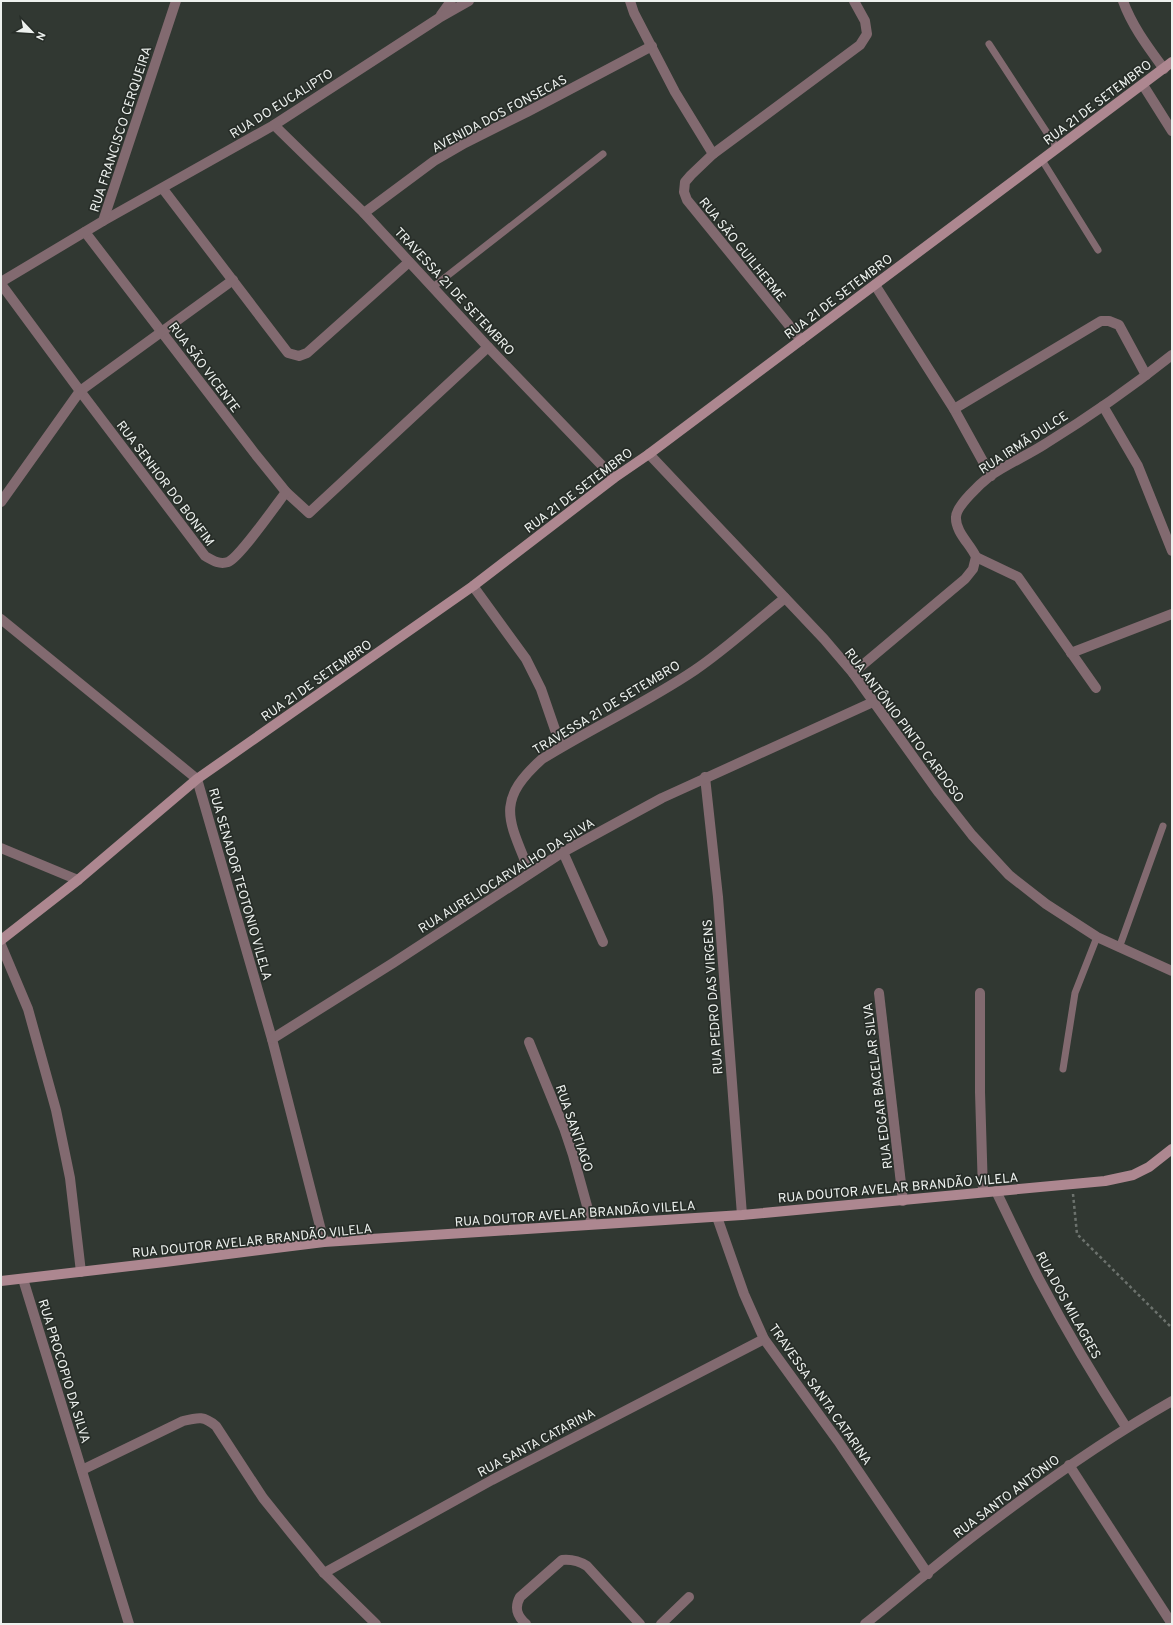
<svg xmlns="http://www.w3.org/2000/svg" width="1173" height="1625" font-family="Overpass,sans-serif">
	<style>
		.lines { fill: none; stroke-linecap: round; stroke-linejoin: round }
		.path { stroke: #6c726d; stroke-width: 2.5; stroke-dasharray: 3 3; stroke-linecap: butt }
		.lane { stroke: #826a70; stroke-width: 7 }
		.street { stroke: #826a70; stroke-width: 10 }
		.secondary { stroke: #ad8790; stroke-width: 10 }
		.labels { text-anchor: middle; stroke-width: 3.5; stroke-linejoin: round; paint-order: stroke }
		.street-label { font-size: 13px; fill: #edf1ee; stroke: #272d28 }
	</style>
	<rect width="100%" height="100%" fill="#313832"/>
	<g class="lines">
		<path class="path" d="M 1073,1194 L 1077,1234 L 1172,1328"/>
		<g class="lane">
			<path d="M 989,44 L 1057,148"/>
			<path d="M 1042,160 L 1098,250"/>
			<path d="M 433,287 L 603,154"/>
			<path d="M 1119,948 L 1163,826"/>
			<path d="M 1063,1069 L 1075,993 L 1097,937"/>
		</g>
		<g class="street">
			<path d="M 630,1 L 634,13 L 675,92 L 713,154"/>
			<path d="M 1123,1 C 1132,26 1148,47 1164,69"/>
			<path d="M 441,15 L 451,1"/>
			<path d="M 1143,85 L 1172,131"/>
			<path d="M 274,125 L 364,213 L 488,347 L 614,478"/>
			<path d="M 163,189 L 288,353 L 299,356 L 307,353 L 409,262"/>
			<path d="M 364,213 L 434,161 L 465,143 L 527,112 L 652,46"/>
			<path d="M 103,221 L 274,125 L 439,18 L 469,1"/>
			<path d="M 85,232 L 256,455 L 286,492 L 309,513 L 488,347"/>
			<path d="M 1,282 L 103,221 L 176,1"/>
			<path d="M 1,284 L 80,391 L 205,556 C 212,560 219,565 228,562 C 239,558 276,505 286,492"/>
			<path d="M 875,285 L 954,409 L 991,476"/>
			<path d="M 801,340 L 687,200 L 684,192 L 685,182 L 691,175 L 713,154 L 860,45 L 867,34 L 865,21 L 854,1"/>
			<path d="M 1103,406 L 1138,466 L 1172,551"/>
			<path d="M 954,409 L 1101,321 L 1109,321 L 1119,325 L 1146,375"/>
			<path d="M 649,454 L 824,639 L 853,673 L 939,793 L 972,835 L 1009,875 L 1046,904 L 1097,937 L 1172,971"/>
			<path d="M 1,502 L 80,391 L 233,280"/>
			<path d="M 976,557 L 1018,577 L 1096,688"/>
			<path d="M 473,586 L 526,659 L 541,689 L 561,747"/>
			<path d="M 1,619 L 197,779 L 272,1039 L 324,1242"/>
			<path d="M 1071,653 L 1172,614"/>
			<path d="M 853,673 L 965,579 L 973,569 L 976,557 C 971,545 955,532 956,517 C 956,506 981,483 990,476 C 1007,464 1028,455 1045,444 C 1089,417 1132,387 1172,355"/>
			<path d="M 705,777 L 718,897 L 742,1215"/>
			<path d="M 1,848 L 78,880"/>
			<path d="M 563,852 L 603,942"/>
			<path d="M 530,873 C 509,820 494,802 542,759 C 592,728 646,703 695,670 C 726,649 755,622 785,598"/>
			<path d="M 1,945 L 28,1009 L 56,1110 L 70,1178 L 81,1272"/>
			<path d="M 879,993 L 903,1201"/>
			<path d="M 980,993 L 980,1092 L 983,1192"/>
			<path d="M 272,1039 L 393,963 L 563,852 L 662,798 L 873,702"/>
			<path d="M 529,1042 L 564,1128 L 573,1155 L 592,1224"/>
			<path d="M 996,1191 C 1010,1220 1024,1250 1039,1279 C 1066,1330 1095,1379 1126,1427"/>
			<path d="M 717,1217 L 744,1294 L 764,1339 L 838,1441 L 928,1574"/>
			<path d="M 23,1279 L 129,1624"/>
			<path d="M 1069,1465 L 1172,1624"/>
			<path d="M 82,1470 L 183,1421 C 199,1417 204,1416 216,1426 L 263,1498 L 292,1534 L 324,1573 L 376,1624"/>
			<path d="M 324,1573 L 492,1480 L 764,1339"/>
			<path d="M 526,1624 C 517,1616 514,1608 520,1597 L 562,1560 C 572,1559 579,1561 587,1566 L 640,1624"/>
			<path d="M 661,1624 L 689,1597"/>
			<path d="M 865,1624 C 906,1591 946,1556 988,1525 C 1047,1480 1107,1438 1172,1401"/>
		</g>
		<g class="secondary">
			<path d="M 1,940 L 78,880 L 197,779 L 473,586 L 614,478 L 649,454 L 1172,62"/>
			<path d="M 1,1281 L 165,1262 L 324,1242 L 742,1215 L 1105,1181 L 1133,1175 L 1149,1167 L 1172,1149"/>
		</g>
	</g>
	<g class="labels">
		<g class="street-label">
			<text transform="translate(1097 102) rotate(-37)" y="5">RUA 21 DE SETEMBRO</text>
			<text transform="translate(281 103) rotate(-32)" y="5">RUA DO EUCALIPTO</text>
			<text transform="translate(499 113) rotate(-28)" y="5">AVENIDA DOS FONSECAS</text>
			<text transform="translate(120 129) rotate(-72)" y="5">RUA FRANCISCO CERQUEIRA</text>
			<text transform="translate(743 249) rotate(51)" y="5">RUA SÃO GUILHERME</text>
			<text transform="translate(455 291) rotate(47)" y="5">TRAVESSA 21 DE SETEMBRO</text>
			<text transform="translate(838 296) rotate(-37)" y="5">RUA 21 DE SETEMBRO</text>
			<text transform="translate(205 367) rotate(53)" y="5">RUA SÃO VICENTE</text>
			<text transform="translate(1023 442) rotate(-33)" y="5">RUA IRMÃ DULCE</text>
			<text transform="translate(166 483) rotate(53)" y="5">RUA SENHOR DO BONFIM</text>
			<text transform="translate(578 490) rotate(-37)" y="5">RUA 21 DE SETEMBRO</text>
			<text transform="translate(316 680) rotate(-35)" y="5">RUA 21 DE SETEMBRO</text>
			<text transform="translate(606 707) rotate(-31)" y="5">TRAVESSA 21 DE SETEMBRO</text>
			<text transform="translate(905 725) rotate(53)" y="5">RUA ANTÔNIO PINTO CARDOSO</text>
			<text transform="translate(506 875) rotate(-32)" y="5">RUA AURELIOCARVALHO DA SILVA</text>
			<text transform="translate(241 884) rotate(74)" y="5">RUA SENADOR TEOTONIO VILELA</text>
			<text transform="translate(712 997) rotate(-94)" y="5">RUA PEDRO DAS VIRGENS</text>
			<text transform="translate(877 1086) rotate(-97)" y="5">RUA EDGAR BACELAR SILVA</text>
			<text transform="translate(575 1128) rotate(71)" y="5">RUA SANTIAGO</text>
			<text transform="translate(898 1187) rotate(-5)" y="5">RUA DOUTOR AVELAR BRANDÃO VILELA</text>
			<text transform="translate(575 1213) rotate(-4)" y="5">RUA DOUTOR AVELAR BRANDÃO VILELA</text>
			<text transform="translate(252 1240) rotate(-6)" y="5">RUA DOUTOR AVELAR BRANDÃO VILELA</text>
			<text transform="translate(1069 1305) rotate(61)" y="5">RUA DOS MILAGRES</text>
			<text transform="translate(65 1371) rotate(73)" y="5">RUA PROCOPIO DA SILVA</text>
			<text transform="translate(821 1394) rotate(55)" y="5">TRAVESSA SANTA CATARINA</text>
			<text transform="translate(536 1442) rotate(-28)" y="5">RUA SANTA CATARINA</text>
			<text transform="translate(1006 1496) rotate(-37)" y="5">RUA SANTO ANTÔNIO</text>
		</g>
	</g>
	<rect width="1173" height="1625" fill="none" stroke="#edf1ee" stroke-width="4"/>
	<g transform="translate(32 32) rotate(115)" stroke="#272d28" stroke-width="3" paint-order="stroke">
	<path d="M0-3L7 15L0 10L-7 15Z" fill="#edf1ee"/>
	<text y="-6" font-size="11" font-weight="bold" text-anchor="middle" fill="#edf1ee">N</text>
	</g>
</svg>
